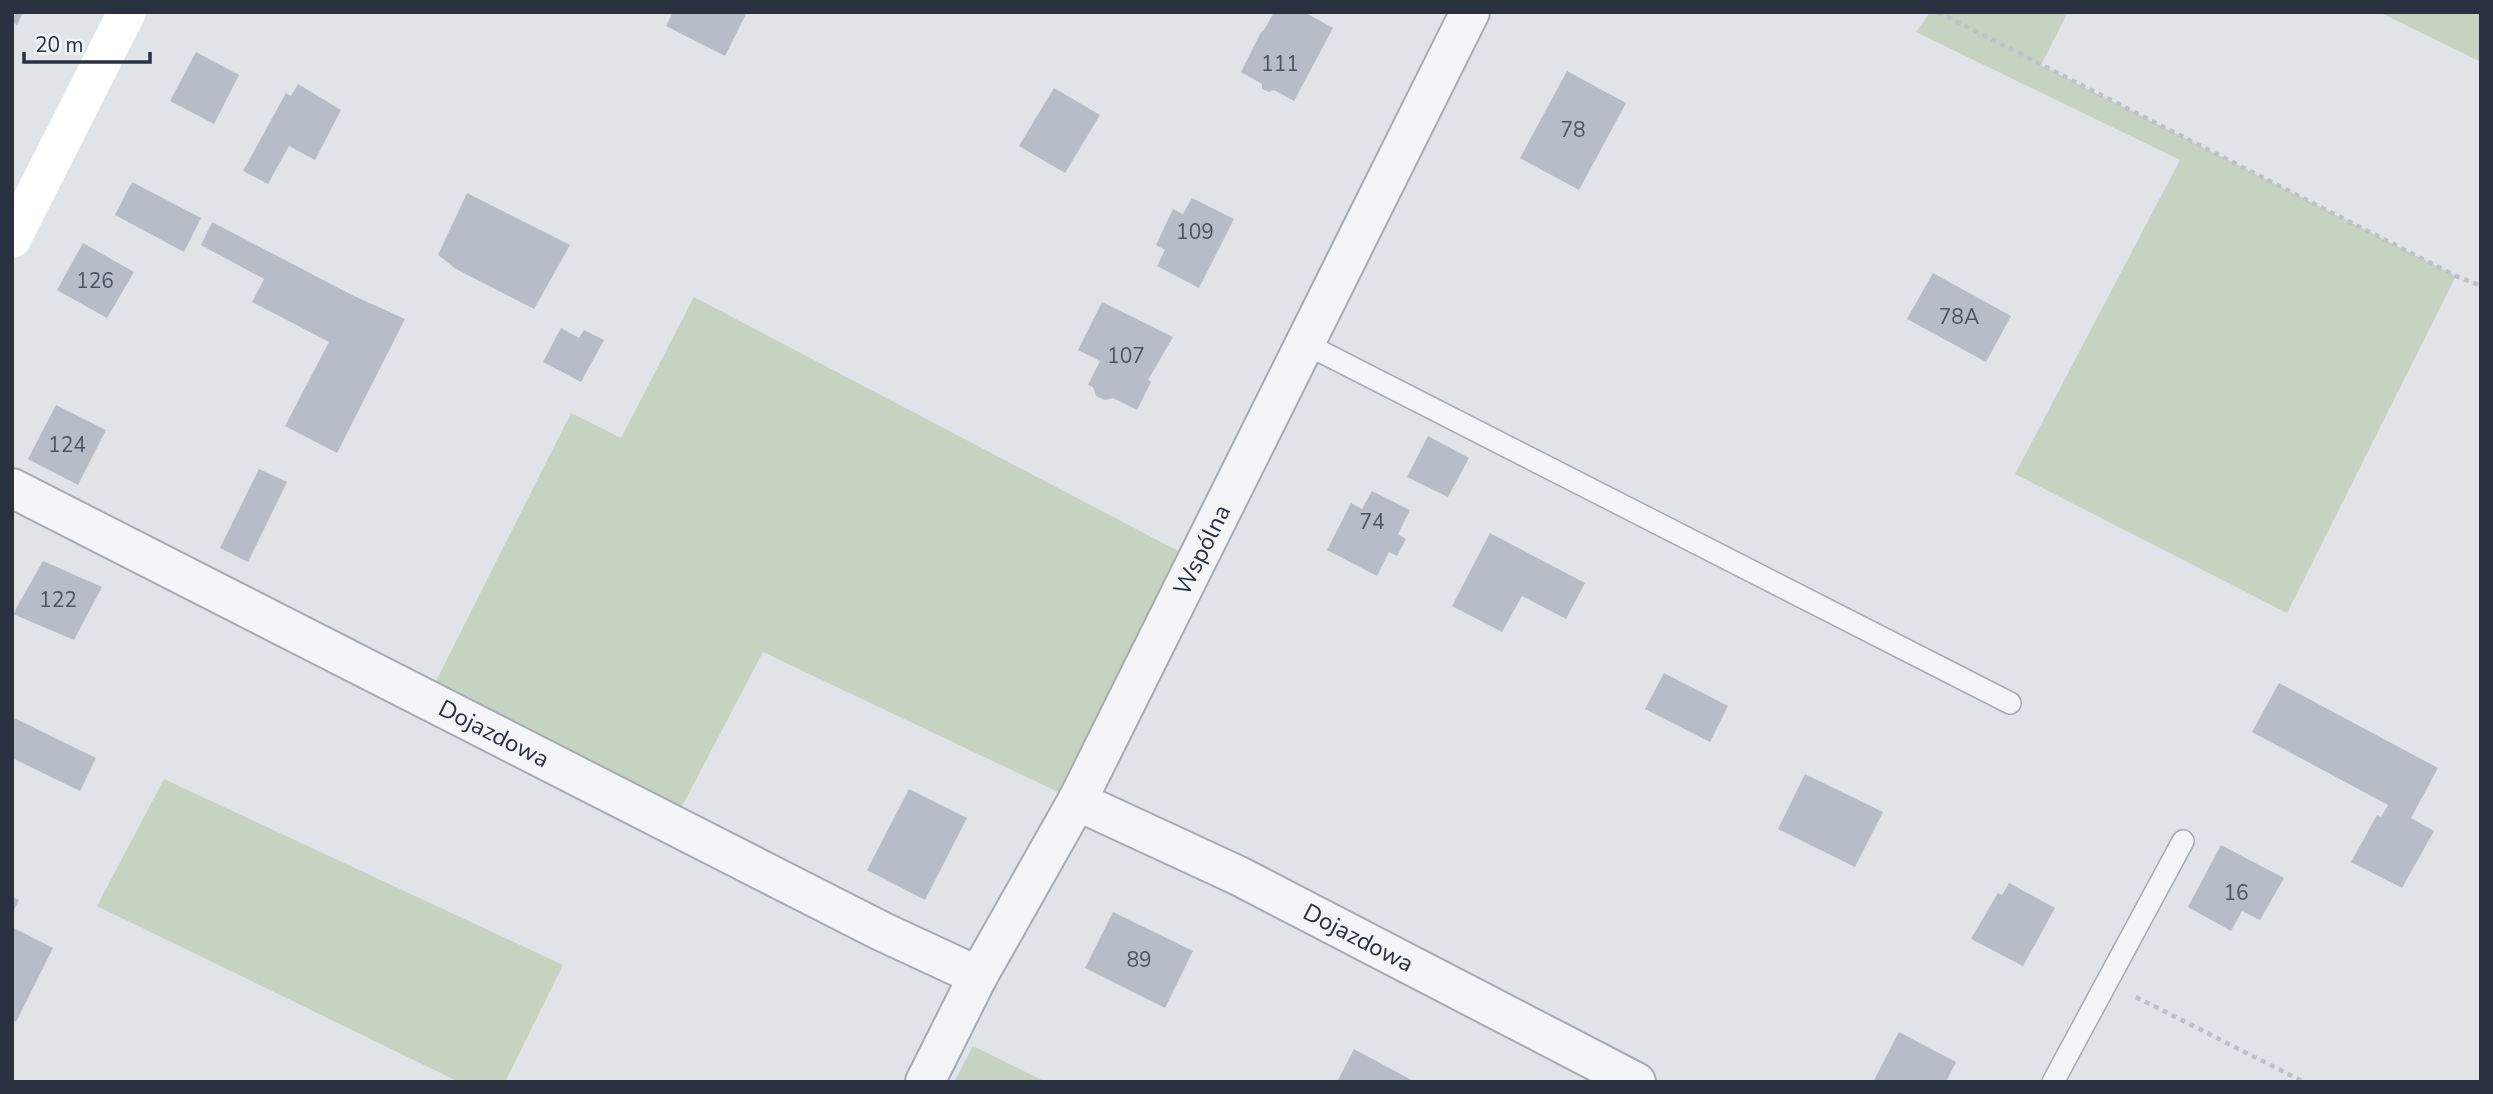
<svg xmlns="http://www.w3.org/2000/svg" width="2493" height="1094" font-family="'Nunito Sans',sans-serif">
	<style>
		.green { fill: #c6d3c1 }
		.building { fill: #b7bdc6 }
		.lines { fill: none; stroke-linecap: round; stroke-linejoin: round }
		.lane-casing { stroke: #a5abb3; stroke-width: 24 }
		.street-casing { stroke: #a5abb3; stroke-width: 42 }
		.path { stroke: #bec2c8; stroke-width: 4.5; stroke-dasharray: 5 5; stroke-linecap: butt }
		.lane { stroke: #f3f5f8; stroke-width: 21 }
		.street { stroke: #f3f5f8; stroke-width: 38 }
		.secondary { stroke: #fff; stroke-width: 38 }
		.labels { text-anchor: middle; stroke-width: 5; stroke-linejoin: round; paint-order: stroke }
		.number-label { font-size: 21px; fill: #4c5462 }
		.street-label { font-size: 24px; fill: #293141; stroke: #f0f3f7 }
	</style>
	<rect width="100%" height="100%" fill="#e0e4e9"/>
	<g class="green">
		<path d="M 1930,12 L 2068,12 L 2041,65 L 2456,276 L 2287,613 L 2015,474 L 2180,160 L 1916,32 Z"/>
		<path d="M 2379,12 L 2481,12 L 2481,62 Z"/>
		<path d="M 694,297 L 1182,553 L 1060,793 L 763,652 L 679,812 L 432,689 L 571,413 L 621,438 Z"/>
		<path d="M 164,779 L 563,965 L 505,1082 L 459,1082 L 97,906 Z"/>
		<path d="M 973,1046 L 1046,1082 L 954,1082 Z"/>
	</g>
	<g class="building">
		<path d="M 12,12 L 23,12 L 17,25 L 12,22 Z"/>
		<path d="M 673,12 L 747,12 L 725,56 L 666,26 Z"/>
		<path d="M 1274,12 L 1304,12 L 1333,28 L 1294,101 L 1274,90 L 1269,92 L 1262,89 L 1262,84 L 1241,72 L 1261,32 L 1264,30 Z"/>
		<path d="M 196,52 L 239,75 L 214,124 L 170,101 Z"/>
		<path d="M 1567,71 L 1626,103 L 1579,190 L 1520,158 Z"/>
		<path d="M 298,84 L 341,110 L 315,160 L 289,146 L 268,184 L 243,171 L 286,93 L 291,96 Z"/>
		<path d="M 1054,88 L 1100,115 L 1065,173 L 1019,146 Z"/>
		<path d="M 132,182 L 201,218 L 184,252 L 115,215 Z"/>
		<path d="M 467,193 L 570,245 L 534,309 L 456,269 L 438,255 Z"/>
		<path d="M 1192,198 L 1234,219 L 1199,288 L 1157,266 L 1165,250 L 1156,245 L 1173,209 L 1183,214 Z"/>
		<path d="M 212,222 L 352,295 L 405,319 L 337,453 L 285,426 L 329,342 L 252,302 L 264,279 L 201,245 Z"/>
		<path d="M 83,243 L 134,272 L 107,318 L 57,290 Z"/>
		<path d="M 1933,273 L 2011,316 L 1986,362 L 1907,319 Z"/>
		<path d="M 1102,302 L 1173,337 L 1148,380 L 1151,382 L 1137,410 L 1113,398 L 1105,400 L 1096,396 L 1093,387 L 1088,385 L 1100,361 L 1078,350 Z"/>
		<path d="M 561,328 L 579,338 L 584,330 L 604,340 L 581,382 L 543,362 Z"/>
		<path d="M 56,405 L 106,430 L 78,485 L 28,459 Z"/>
		<path d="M 1428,436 L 1469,458 L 1448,497 L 1407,477 Z"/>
		<path d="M 259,469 L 287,482 L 248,562 L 220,548 Z"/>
		<path d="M 1372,491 L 1410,510 L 1398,534 L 1406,539 L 1397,556 L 1389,552 L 1377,576 L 1327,550 L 1351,503 L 1362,509 Z"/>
		<path d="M 1490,533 L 1585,583 L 1566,619 L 1522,596 L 1502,632 L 1452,606 Z"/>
		<path d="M 43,561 L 102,587 L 74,640 L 13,614 Z"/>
		<path d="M 1664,673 L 1728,706 L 1710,742 L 1645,709 Z"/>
		<path d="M 2279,683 L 2438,768 L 2411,818 L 2434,831 L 2402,888 L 2351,862 L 2377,815 L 2381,817 L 2388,805 L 2252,732 Z"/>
		<path d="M 12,717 L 96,758 L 80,791 L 12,758 Z"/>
		<path d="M 1805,774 L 1883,812 L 1855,867 L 1778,829 Z"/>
		<path d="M 909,789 L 967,818 L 925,900 L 867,870 Z"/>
		<path d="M 2221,845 L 2284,878 L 2260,920 L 2242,911 L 2231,931 L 2188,907 Z"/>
		<path d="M 2009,883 L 2055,908 L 2023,966 L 1971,939 L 1998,893 L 2002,895 Z"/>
		<path d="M 12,897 L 19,900 L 12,914 Z"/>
		<path d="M 1113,912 L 1193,951 L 1165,1008 L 1085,968 Z"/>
		<path d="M 12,927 L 53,948 L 16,1022 L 12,1020 Z"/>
		<path d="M 1899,1032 L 1956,1062 L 1946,1082 L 1873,1082 Z"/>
		<path d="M 1354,1049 L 1415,1082 L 1337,1082 Z"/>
	</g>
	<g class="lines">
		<g class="lane-casing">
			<g id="lane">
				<path d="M 1306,344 L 2010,703"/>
				<path d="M 2053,1082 L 2183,841"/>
			</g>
		</g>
		<g class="street-casing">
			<g id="street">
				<path id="s1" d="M 12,488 L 881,931 L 978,976"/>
				<path id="s2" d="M 1077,801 L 1239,876 L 1636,1082"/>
				<path id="s3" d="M 925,1082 L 978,976 L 1077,801 L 1470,12"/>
			</g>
		</g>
		<g class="path">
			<path d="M 1938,12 L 2456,276 L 2481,286"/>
			<path d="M 2136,997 L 2304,1082"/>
		</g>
		<use href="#lane" class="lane"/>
		<use href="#street" class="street"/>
		<path class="secondary" d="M 12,239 L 127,12"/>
	</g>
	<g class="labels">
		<g class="number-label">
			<text x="1280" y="71">111</text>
			<text x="1573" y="137">78</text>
			<text x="1195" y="239">109</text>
			<text x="95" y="288">126</text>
			<text x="1959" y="324">78A</text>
			<text x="1126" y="363">107</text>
			<text x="67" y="452">124</text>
			<text x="1372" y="529">74</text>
			<text x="58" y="607">122</text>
			<text x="2236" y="900">16</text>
			<text x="1139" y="967">89</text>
		</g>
		<g class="street-label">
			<text dy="8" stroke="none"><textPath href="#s3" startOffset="600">Wspólna</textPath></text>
			<text dy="8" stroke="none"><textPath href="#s1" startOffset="541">Dojazdowa</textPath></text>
			<text dy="8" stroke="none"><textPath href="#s2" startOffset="313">Dojazdowa</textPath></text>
		</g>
	</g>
	<rect width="2493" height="1094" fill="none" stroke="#293141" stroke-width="28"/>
	<path d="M24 52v10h126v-10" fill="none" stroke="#293141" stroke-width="3.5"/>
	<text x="35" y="52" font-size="21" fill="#293141" stroke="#f0f3f7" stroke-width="5" paint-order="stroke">20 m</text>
</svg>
